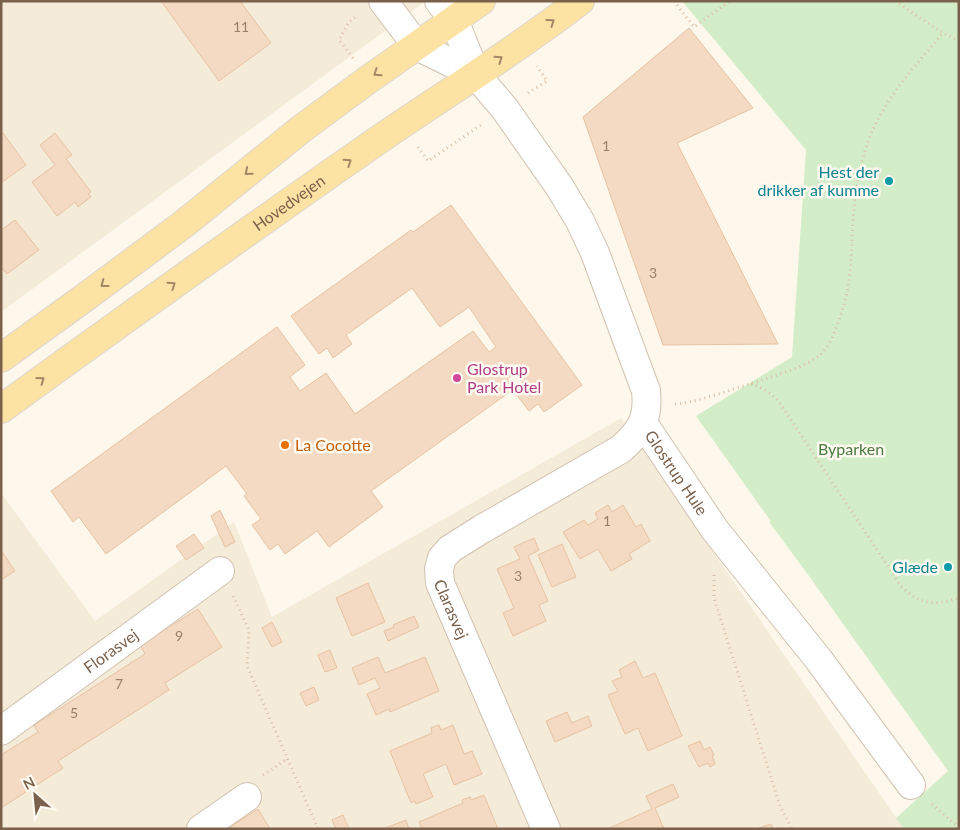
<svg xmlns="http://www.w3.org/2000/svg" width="960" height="830" font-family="Lato,sans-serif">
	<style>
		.residential { fill: #f5ebd9 }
		.green { fill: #d3edc8 }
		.building { fill: #f4dac2; stroke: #e7c2a1 }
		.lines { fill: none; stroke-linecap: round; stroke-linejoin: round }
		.minor-casing { stroke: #d1c1af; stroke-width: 30 }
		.major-casing { stroke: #ddd6d0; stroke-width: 30 }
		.path { stroke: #dabea4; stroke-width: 3; stroke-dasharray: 1 4; stroke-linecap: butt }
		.minor { stroke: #fff; stroke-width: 28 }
		.major { stroke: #fde3a3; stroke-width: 28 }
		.oneway { stroke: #a28866 }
		.culture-dot { fill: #0f9aa8; stroke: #fffbf2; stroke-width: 2 }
		.hotel-dot { fill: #d1479c; stroke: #fffbf2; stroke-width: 2 }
		.food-dot { fill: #e8710a; stroke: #fffbf2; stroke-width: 2 }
		.labels { text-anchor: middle; stroke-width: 5; stroke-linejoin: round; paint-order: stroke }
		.number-label { font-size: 14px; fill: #997f6a }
		.culture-label { font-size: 16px; fill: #0d838f; stroke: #fffbf2; text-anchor: end }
		.street-label { font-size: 16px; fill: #7b614c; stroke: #fffbf2 }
		.hotel-label { font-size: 16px; fill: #b23c85; stroke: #fffbf2; text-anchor: start }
		.food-label { font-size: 16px; fill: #c56008; stroke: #fffbf2; text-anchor: start }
		.park-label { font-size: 16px; fill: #4c7a41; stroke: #fffbf2 }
	</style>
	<rect width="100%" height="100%" fill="#fdf8eb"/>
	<g class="residential">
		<path d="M 1,1 L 426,1 L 1,312 Z"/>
		<path d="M 621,418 L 904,829 L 1,829 L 1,493 L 95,621 L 234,522 L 272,617 Z"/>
	</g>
	<path class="green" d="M 682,1 L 959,1 L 959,829 L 904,829 L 896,818 L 948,771 L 809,576 L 770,523 L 770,520 L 696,416 L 792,357 L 806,150 Z"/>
	<g class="building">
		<path d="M 161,1 L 240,1 L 271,43 L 219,81 Z"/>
		<path d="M 689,28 L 753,108 L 677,143 L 778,344 L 663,345 L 583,117 Z"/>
		<path d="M 3,133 L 26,165 L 1,183 L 1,135 Z"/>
		<path d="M 55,133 L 72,155 L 66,159 L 91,192 L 88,194 L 91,197 L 78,207 L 75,202 L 57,216 L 32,182 L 55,165 L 40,145 Z"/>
		<path d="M 451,205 L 582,385 L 544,412 L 538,404 L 529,411 L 516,394 L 526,387 L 515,373 L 507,379 L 514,389 L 371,491 L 383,507 L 329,547 L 317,531 L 285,554 L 278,544 L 270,550 L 252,525 L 261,519 L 244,496 L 247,494 L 226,466 L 106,554 L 79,517 L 73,522 L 51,491 L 277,327 L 305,365 L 290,377 L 300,391 L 326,373 L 355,414 L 473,331 L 489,352 L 496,347 L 469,307 L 440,327 L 412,288 L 346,335 L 352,344 L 333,358 L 327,348 L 319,354 L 291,316 L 411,230 L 413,232 Z"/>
		<path d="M 15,220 L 39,250 L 7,274 L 1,267 L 1,230 Z"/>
		<path d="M 608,505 L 612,512 L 623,505 L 636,527 L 641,524 L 650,541 L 629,554 L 632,559 L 611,571 L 598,549 L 580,559 L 563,532 L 584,520 L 588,525 L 598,519 L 595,513 Z"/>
		<path d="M 220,510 L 235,542 L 225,547 L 211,516 Z"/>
		<path d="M 194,534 L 204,548 L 186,560 L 176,546 Z"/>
		<path d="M 534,538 L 539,550 L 528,556 L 548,601 L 539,605 L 546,621 L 513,636 L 503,613 L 514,608 L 497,569 L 520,559 L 514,547 Z"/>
		<path d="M 562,544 L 576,577 L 552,587 L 538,555 Z"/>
		<path d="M 1,550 L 15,571 L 1,580 Z"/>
		<path d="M 368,583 L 385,622 L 352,636 L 336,598 Z"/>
		<path d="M 198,609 L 222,647 L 165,683 L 169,690 L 58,761 L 63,768 L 1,808 L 1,755 L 38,732 L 34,725 L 145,654 L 140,645 Z"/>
		<path d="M 414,616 L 419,627 L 388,641 L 384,631 L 394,627 L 393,625 Z"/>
		<path d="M 272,622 L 282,642 L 272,647 L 262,628 Z"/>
		<path d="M 330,650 L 337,668 L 325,672 L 318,655 Z"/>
		<path d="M 378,657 L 385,673 L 425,657 L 439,691 L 390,712 L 389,709 L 376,715 L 367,694 L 380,688 L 375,678 L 359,685 L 352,668 Z"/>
		<path d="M 635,661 L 643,678 L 655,673 L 682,736 L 648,751 L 638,728 L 625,734 L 608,695 L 618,691 L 612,681 L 622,677 L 619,670 Z"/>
		<path d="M 314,687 L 319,700 L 306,706 L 300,693 Z"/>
		<path d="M 567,712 L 572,723 L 588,716 L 592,726 L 555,742 L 546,721 Z"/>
		<path d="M 439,725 L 441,730 L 453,725 L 464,754 L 472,751 L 482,774 L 454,785 L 446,764 L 423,774 L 433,797 L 416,804 L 415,801 L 411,803 L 390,751 L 432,733 L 431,728 Z"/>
		<path d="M 700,741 L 704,750 L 710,747 L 714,755 L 712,755 L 715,764 L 710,767 L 708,763 L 699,767 L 688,746 Z"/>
		<path d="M 673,784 L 679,797 L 655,808 L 664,829 L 607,829 L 652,809 L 646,796 Z"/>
		<path d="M 484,795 L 498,829 L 422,829 L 419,822 L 463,803 L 462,800 L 470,797 L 471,800 Z"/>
		<path d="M 258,809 L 270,829 L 227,829 Z"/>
		<path d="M 343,815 L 349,829 L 336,829 L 332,820 Z"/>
		<path d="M 406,820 L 409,829 L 383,829 Z"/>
		<path d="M 771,824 L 773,829 L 756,829 Z"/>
	</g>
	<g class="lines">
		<g class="minor-casing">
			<g id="minor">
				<path d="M 383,1 L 417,46 L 476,75"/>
				<path id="s1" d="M 439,1 L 454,20 L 476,75 L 505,109 L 521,132 L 559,186 L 580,221 L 595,253 L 646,391 C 649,419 641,431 621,449 L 482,529 L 450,549 L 442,558 L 439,569 L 440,583 L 546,829"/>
				<path id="s2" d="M 643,423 L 715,530 L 819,660 L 911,785"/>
				<path id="s3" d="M 1,731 L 220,571"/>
				<path d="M 201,829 L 247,797"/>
			</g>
		</g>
		<g class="major-casing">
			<g id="major">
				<path d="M 1,358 L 91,293 L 185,223 L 300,130 L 369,79 L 481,1"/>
				<path id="s4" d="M 1,409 C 125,319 249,230 374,143 C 442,96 514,52 580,1"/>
			</g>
		</g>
		<g class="path">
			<path d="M 674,1 L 694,27 L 730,1"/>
			<path d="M 895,1 L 943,33 L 959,41"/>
			<path d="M 353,58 L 339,40 L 349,22 L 358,15"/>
			<path d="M 528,93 L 547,81 L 537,66"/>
			<path d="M 418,147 L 428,161 L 481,125"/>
			<path d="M 751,384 C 763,388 771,393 779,402 L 901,586 C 920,605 934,606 959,598"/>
			<path d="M 675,404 C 690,403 704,398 719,394 C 733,389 748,385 762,380 C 779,374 809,366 821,354 C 828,347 833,337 836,328 C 852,290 851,259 853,220 C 855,193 859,166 868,142 C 883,100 915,66 943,33"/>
			<path d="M 714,575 L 714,598 L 780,806 L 792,829"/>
			<path d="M 233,596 L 249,630 L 247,666 L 318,829"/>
			<path d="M 263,775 L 287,759"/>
			<path d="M 932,804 L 951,821 L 959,827"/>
		</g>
		<use href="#minor" class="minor"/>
		<use href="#major" class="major"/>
	</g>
	<defs><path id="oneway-chevron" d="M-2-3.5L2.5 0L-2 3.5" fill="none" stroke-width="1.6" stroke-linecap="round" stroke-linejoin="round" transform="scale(1.25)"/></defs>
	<g class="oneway">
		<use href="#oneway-chevron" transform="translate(551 22) rotate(-36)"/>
		<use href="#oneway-chevron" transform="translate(499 59) rotate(-34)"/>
		<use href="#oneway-chevron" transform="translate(377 73) rotate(145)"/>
		<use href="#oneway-chevron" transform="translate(348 162) rotate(-35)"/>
		<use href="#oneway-chevron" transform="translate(248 172) rotate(141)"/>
		<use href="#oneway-chevron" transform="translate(104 284) rotate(143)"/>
		<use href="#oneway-chevron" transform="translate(172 285) rotate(-35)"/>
		<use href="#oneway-chevron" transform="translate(41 380) rotate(-36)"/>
	</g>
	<g class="culture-dot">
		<circle cx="889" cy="181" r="5"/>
		<circle cx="948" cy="567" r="5"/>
	</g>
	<circle class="hotel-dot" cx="457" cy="378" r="5"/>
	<circle class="food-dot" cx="285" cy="445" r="5"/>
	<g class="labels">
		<g class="number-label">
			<text x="241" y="32">11</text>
			<text x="606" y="151">1</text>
			<text x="653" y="278">3</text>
			<text x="607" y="526">1</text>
			<text x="518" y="581">3</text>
			<text x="179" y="641">9</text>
			<text x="119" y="689">7</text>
			<text x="74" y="718">5</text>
		</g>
		<g class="culture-label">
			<text x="879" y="178">Hest der<tspan x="879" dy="18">drikker af kumme</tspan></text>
			<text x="938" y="573">Glæde</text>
		</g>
		<g class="street-label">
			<text dy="6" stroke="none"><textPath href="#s4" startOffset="354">Hovedvejen</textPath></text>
			<text dy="6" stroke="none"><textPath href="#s2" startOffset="60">Glostrup Hule</textPath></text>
			<text dy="6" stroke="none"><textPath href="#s1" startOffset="776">Clarasvej</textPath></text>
			<text dy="6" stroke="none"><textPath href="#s3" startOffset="136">Florasvej</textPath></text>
		</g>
		<g class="hotel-label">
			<text x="467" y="375">Glostrup<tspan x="467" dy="18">Park Hotel</tspan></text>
		</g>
		<g class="food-label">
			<text x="295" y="451">La Cocotte</text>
		</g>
		<g class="park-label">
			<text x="851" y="455">Byparken</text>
		</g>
	</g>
	<rect width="960" height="830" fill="none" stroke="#7b614c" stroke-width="5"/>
	<g transform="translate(35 795) rotate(333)" stroke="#fffbf2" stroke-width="4" paint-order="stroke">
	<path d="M0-4L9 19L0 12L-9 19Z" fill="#7b614c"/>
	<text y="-8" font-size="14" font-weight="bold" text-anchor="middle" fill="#7b614c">N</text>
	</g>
</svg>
